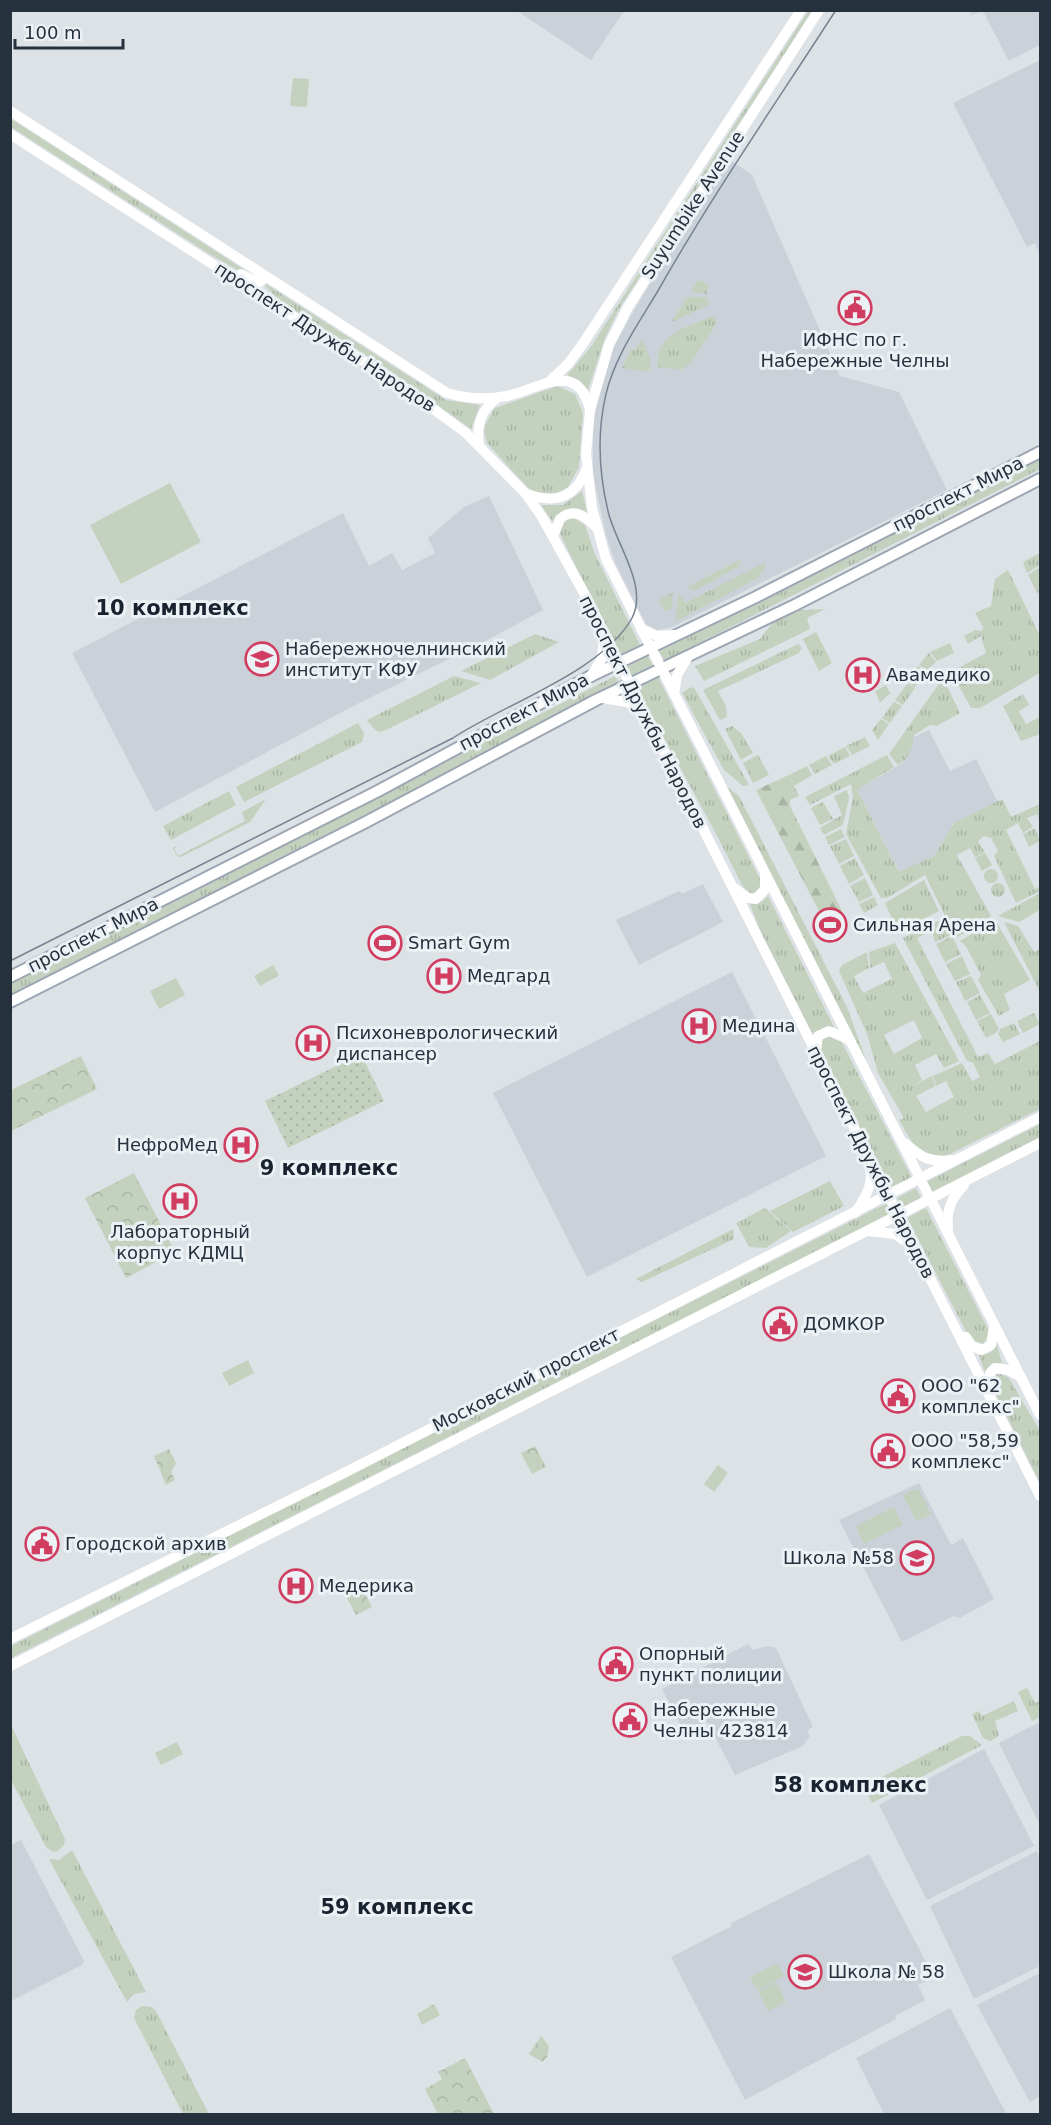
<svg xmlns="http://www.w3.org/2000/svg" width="1051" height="2125" font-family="'DejaVu Sans',sans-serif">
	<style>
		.built { fill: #cbd1d9 }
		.grass { fill: url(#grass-tufts); fill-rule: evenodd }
		.forest { fill: url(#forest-firs) }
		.park { fill: url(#park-crowns) }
		.garden { fill: url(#garden-dots) }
		.pitch { fill: #c4d1be }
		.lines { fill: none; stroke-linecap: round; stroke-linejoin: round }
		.primary-casing { stroke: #9ca7b3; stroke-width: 14 }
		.secondary { stroke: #fff; stroke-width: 10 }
		.primary { stroke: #fff; stroke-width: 10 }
		.tram { stroke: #768391; stroke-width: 1.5 }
		.labels { text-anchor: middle; stroke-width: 6; stroke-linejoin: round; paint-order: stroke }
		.street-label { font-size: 18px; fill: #26313e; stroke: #ecf1f5 }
		.poi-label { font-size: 18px; fill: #26313e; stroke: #ecf1f5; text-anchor: start }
		.quarter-label { font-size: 21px; font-weight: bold; fill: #19222f; stroke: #ecf1f5 }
	</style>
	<defs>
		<pattern id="grass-tufts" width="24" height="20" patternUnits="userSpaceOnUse" patternTransform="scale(1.5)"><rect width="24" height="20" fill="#c4d1be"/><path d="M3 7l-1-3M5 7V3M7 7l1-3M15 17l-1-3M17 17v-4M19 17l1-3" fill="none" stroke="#a8b4a4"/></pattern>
		<pattern id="forest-firs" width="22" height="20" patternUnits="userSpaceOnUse" patternTransform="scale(1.5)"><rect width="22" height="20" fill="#c4d1be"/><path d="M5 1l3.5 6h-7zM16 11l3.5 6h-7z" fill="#a8b4a4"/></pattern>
		<pattern id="park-crowns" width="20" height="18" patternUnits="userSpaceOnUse" patternTransform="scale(1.5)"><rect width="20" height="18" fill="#c4d1be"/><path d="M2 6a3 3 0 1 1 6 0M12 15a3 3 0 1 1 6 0" fill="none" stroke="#a8b4a4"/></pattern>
		<pattern id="garden-dots" width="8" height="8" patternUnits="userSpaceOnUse" patternTransform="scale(1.5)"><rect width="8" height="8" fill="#c4d1be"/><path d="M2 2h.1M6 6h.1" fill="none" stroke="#a8b4a4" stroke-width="1.8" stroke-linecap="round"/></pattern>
	</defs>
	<rect width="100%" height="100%" fill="#dde2e7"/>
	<g class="built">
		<path d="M 517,11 L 624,11 L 591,60 Z"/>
		<path d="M 973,11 L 1040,11 L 1040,45 L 1009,61 L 984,13 L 982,11 L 969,16 Z"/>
		<path d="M 1040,60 L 1040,255 L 1035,243 L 1027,247 L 953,103 Z"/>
		<path d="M 729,159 L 752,175 L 840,376 L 899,392 L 947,490 L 672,627 L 657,630 L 646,624 L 616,565 L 606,535 L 593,475 L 593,426 L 598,396 L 613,347 L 668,252 Z"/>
		<path d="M 489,496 L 543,610 L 480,644 L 359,703 L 155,812 L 72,653 L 343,513 L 369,566 L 392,553 L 402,570 L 435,553 L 428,538 L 464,507 Z"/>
		<path d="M 929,730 L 950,771 L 976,759 L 997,801 L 954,823 L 934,856 L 900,873 L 857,790 L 904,762 L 914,737 Z"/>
		<path d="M 703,884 L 723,922 L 639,965 L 616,920 L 679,891 L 682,894 Z"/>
		<path d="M 732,972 L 826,1156 L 587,1277 L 493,1093 Z"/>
		<path d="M 919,1483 L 950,1543 L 952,1545 L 963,1538 L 994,1599 L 960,1618 L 953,1616 L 902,1642 L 839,1520 Z"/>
		<path d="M 748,1644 L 753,1650 L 768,1646 L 776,1648 L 813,1727 L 807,1730 L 810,1736 L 803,1746 L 735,1775 L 707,1722 L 684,1732 L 662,1689 Z"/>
		<path d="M 1040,1722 L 1040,1825 L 999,1743 Z"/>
		<path d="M 984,1749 L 1034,1846 L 927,1900 L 879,1805 Z"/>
		<path d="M 21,1840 L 84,1961 L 82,1965 L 11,2001 L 11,1845 Z"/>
		<path d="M 1037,1851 L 1040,1860 L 1040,1966 L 974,1999 L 930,1906 Z"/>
		<path d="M 869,1854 L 934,1977 L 918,1985 L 925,2000 L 895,2016 L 896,2019 L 745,2100 L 671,1957 L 732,1926 L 731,1923 Z"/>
		<path d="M 1040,1973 L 1040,2096 L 1030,2102 L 977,2005 Z"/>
		<path d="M 950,2008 L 1006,2113 L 884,2114 L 856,2058 Z"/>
	</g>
	<g class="grass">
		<path d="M 808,11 L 812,11 L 619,309 L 605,338 L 588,390 L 579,380 L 567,375 L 590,348 Z"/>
		<path d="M 10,118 L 257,278 L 255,280 L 211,255 L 11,127 Z"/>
		<path d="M 698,280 L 709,285 L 707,294 L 691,292 Z"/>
		<path d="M 266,284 L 446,400 L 480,405 L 471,429 L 379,363 L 284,304 L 265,286 Z"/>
		<path d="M 687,297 L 707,297 L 709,305 L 671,322 Z"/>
		<path d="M 713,316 L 717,323 L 689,365 L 681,370 L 657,367 C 658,331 684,329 713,316 Z"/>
		<path d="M 641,339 L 651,360 L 649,372 L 622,368 L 631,349 L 635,350 Z"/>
		<path d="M 557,386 L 575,394 L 583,413 L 579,467 L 568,487 L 555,494 L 538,493 L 528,488 L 487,443 L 484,432 L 485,425 L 495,408 Z"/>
		<path d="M 1040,459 L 1040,469 L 664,661 L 659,651 Z"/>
		<path d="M 582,491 L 587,512 C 573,506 560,508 553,522 L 541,505 L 563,505 Z"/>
		<path d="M 572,517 L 585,525 L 595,554 L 642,649 L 622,660 L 560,534 L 564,521 Z"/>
		<path d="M 1040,553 L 1040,565 L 1027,573 L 1023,562 Z"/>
		<path d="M 741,559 L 738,567 L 694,591 L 687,587 Z"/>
		<path d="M 762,564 L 765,564 L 766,567 L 758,578 L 675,622 L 679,593 L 685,603 Z"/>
		<path d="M 1040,567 L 1040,591 L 1037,593 L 1028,575 Z"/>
		<path d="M 1008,570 L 1040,636 L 1040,673 L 980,708 L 971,708 L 951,672 L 986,653 L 981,636 L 968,644 L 964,636 L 975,630 L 982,631 L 983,627 L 975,613 L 991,606 L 995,579 Z"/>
		<path d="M 673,592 L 672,608 L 665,611 L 659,600 Z"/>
		<path d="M 825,609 L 807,618 L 810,629 L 704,681 L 695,666 L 760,639 L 774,621 L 798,610 Z"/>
		<path d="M 816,632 L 832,663 L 819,671 L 803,639 Z"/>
		<path d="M 535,634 L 559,642 L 490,680 L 461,671 Z"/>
		<path d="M 950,643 L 954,653 L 937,661 L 930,652 Z"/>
		<path d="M 798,644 L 802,648 L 799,653 L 718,691 L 726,706 L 727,717 L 720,720 L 703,690 Z"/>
		<path d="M 929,653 L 936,662 L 927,670 L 919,665 Z"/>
		<path d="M 648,656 L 653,666 L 632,676 L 627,667 Z"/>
		<path d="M 918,666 L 926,671 L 915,687 L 907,683 Z"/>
		<path d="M 454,676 L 481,683 L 386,730 L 380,732 L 375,730 L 367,720 Z"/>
		<path d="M 615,676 L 620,685 L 11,995 L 11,983 Z"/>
		<path d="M 658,677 L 760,879 L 761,886 L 757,892 L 751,894 L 743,887 C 710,819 672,755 637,687 Z"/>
		<path d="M 943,678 L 960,713 L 937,726 L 930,725 L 914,735 C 913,747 909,759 898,765 L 889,754 Z"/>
		<path d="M 907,684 L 915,688 L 903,705 L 895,700 Z"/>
		<path d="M 691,687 L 695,689 L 749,785 L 743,786 L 724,770 L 682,693 Z"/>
		<path d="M 1023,694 L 1029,705 L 1019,711 L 1026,724 L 1040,717 L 1040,734 L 1021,741 L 1003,706 Z"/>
		<path d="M 894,702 L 902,706 L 890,723 L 882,718 Z"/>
		<path d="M 881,719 L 889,724 L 878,740 L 872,730 Z"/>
		<path d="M 358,723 L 364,733 L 362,742 L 244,802 L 236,787 Z"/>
		<path d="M 732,726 L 741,733 L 753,753 L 741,760 L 725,729 Z"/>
		<path d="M 865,737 L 870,746 L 852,755 L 846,746 Z"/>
		<path d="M 845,747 L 850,756 L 834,764 L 828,756 Z"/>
		<path d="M 758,755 L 769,775 L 753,783 L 743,763 Z"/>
		<path d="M 887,755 L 894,767 L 857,790 L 899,872 L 934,856 L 954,823 L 997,801 L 1003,800 L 1011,817 L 1040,804 L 1040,821 L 1037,814 L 1027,818 L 1033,827 L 1023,833 L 1018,823 L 1006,830 L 1035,889 L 1040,887 L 1040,891 L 1016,903 L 994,856 L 998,851 L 991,838 L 983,836 L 978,842 L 985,852 L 975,857 L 970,848 L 957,855 L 991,916 L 956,938 L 925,875 L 887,898 L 881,898 L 846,834 L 853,797 L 851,784 L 810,805 L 805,797 Z"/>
		<path d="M 826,756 L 832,765 L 815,774 L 809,765 Z"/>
		<path d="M 807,766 L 812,775 L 794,786 L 789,775 Z"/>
		<path d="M 726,786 L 739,796 L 847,1007 L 865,1057 L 859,1053 Z"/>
		<path d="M 847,790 L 849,798 L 843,825 L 824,835 L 820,828 L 842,815 L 834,796 Z"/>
		<path d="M 229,791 L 236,805 L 171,840 L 163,826 Z"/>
		<path d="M 266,799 L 250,822 L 181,857 L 177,856 L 173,849 L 174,847 L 177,847 L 174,849 L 178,856 L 245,821 L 242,812 Z"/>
		<path d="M 823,802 L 833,819 L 820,825 L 811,808 Z"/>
		<path d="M 1035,828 L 1040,841 L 1029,847 L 1023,834 Z"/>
		<path d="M 841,829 L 845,837 L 829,845 L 825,837 Z"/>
		<path d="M 846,839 L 854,856 L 839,864 L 830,846 Z"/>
		<path d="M 985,853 L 992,865 L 982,871 L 975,858 Z"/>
		<path d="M 855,858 L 864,875 L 849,884 L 840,866 Z"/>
		<circle cx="991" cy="876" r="7"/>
		<path d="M 865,878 L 873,895 L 859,902 L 850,886 Z"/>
		<path d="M 924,880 L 939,911 L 898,932 L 885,903 Z"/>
		<circle cx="998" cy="890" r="7"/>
		<path d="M 1040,893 L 1040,910 L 1019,922 L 998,916 Z"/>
		<path d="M 768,896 L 834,1027 L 821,1029 L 814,1038 L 761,934 L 750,904 L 763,901 Z"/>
		<path d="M 874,897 L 878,905 L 864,913 L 859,904 Z"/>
		<path d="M 943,919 L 951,935 L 935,942 L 932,931 L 917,938 L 978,1057 L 988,1053 L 995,1064 L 1040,1041 L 1040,1109 L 944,1157 L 917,1151 L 899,1120 L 904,1118 L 878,1073 L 867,1034 L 839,971 L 842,965 L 867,952 L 869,968 L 854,976 L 863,993 L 892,979 L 884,962 L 870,968 L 869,952 L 895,943 L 959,1061 L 944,1068 L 936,1054 L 915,1065 L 922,1080 L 911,1087 L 932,1076 L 935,1086 L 916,1096 L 926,1112 L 954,1097 L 946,1081 L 936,1086 L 933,1076 L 962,1063 L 972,1081 L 980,1077 L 973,1063 L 967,1061 L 903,938 ZM 914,1020 L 922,1038 L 894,1054 L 884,1035 Z"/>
		<path d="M 994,922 L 997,923 L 1030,980 L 1004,994 L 1010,1010 L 999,1016 L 978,980 L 981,975 L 966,946 L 960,941 L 977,931 L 982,935 L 987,932 L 986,926 Z"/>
		<path d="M 1004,922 L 1018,926 L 1034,952 L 1040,949 L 1040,992 Z"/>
		<path d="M 952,936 L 961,954 L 945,962 L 936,944 Z"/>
		<path d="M 962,956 L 970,974 L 955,981 L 946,964 Z"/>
		<path d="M 971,976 L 980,993 L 965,1001 L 956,982 Z"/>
		<path d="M 980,995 L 990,1013 L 976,1020 L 967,1002 Z"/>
		<path d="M 1034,1013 L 1040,1024 L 1023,1033 L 1017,1021 Z"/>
		<path d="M 991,1014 L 999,1029 L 996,1033 L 986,1038 L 977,1021 Z"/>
		<path d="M 1014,1023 L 1020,1034 L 1003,1042 L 998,1034 L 1000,1029 Z"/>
		<path d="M 826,1035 L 839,1037 L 912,1178 L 891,1187 L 819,1050 L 820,1041 Z"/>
		<path d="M 1040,1124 L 1040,1137 L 932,1192 L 926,1182 Z"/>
		<path d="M 830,1181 L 844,1206 L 793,1232 L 770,1211 Z"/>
		<path d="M 916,1188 L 921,1198 L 902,1208 L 897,1198 Z"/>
		<path d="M 887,1203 L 892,1213 L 11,1658 L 11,1646 Z"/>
		<path d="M 765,1208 L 791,1231 L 766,1248 L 749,1247 L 736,1223 Z"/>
		<path d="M 926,1208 L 988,1329 L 990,1335 L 983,1344 L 970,1339 L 907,1218 Z"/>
		<path d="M 733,1229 L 734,1239 L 642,1282 L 636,1279 Z"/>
		<path d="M 997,1345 L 1002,1363 L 995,1364 L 985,1373 L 979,1355 L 990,1353 Z"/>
		<path d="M 999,1373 L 1009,1378 L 1040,1431 L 1040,1483 L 991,1385 L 993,1378 Z"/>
		<path d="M 1027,1688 L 1035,1703 L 1040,1701 L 1040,1717 L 1032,1721 L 1018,1692 Z"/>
		<path d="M 1014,1701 L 1018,1711 L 995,1721 L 999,1736 L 990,1741 L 983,1738 L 972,1714 L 979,1711 L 982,1716 Z"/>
		<path d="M 11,1725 L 65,1839 L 64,1845 L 58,1851 L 53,1852 L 46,1847 L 11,1780 Z"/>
		<path d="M 962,1736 L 970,1736 L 982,1745 L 872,1803 L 864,1786 Z"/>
		<path d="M 72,1850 L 146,1992 L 134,1994 L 127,2002 L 49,1859 L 59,1860 Z"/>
		<path d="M 142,2006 L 152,2007 L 156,2011 L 209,2114 L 183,2114 L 134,2018 L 136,2010 Z"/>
	</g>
	<path class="forest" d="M 789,775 L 799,796 L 790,800 L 790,806 L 843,913 L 832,914 L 823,919 L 756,790 Z"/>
	<g class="park">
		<path d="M 886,685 L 890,693 L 880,703 L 875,691 Z"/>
		<path d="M 273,965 L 279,975 L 260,986 L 254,976 Z"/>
		<path d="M 81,1056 L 97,1089 L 11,1131 L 11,1090 Z"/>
		<path d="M 134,1173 L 175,1252 L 126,1278 L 85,1198 Z"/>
		<path d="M 535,1446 L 546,1467 L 532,1474 L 521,1453 Z"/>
		<path d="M 169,1449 L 176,1463 L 171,1472 L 175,1480 L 166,1485 L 154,1456 Z"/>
		<path d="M 361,1586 L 372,1607 L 356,1615 L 345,1594 Z"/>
		<path d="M 434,2004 L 440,2015 L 422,2025 L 417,2014 Z"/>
		<path d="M 541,2036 L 549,2046 L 547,2057 L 542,2062 L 529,2054 Z"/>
		<path d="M 465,2058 L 494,2114 L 438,2114 L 425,2089 L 442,2079 L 438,2072 Z"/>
	</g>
	<path class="garden" d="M 361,1054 L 384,1101 L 288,1148 L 265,1101 Z"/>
	<g class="pitch">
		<path d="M 293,78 L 309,79 L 307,107 L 290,106 Z"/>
		<path d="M 170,483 L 201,542 L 121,584 L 90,525 Z"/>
		<path d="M 1014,954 L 1026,977 L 1011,985 L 1000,962 Z"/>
		<path d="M 176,978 L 185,995 L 159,1009 L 150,991 Z"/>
		<path d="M 248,1360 L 254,1373 L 229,1386 L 222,1373 Z"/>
		<path d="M 718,1465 L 728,1473 L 714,1492 L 704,1484 Z"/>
		<path d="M 918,1488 L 931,1514 L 916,1521 L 903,1495 Z"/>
		<path d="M 894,1507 L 903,1525 L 864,1544 L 856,1526 Z"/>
		<path d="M 177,1742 L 183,1754 L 161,1765 L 155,1753 Z"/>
		<path d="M 777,1963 L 784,1976 L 757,1990 L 750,1977 Z"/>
		<path d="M 776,1982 L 786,2002 L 768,2011 L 758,1991 Z"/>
	</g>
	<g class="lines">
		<g class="primary-casing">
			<g id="primary">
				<path d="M 10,977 L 378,791 L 591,676 L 756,597 L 1040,452"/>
				<path d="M 10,1002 L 366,822 L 596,700 L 795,605 L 1040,479"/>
			</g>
		</g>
		<g class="secondary">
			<path d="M 819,10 L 628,307 L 609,345 L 590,410 L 586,454 L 592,508 L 606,559 L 1040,1415"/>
			<path d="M 10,111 L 447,393 C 467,399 486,400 507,396 C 539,389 577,359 590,409"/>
			<path d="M 10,134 L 402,386 L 466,433 L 526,494 L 542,517 L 584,593 L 1040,1496"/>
			<path d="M 241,274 L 258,283 L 262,280 L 259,272"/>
			<path d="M 552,379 L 568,364 L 582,345 L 801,10"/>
			<path d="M 479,445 C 476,425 481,410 497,398"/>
			<path d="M 526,494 C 554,503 574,500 586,470"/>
			<path d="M 553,536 L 560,519 C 574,507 585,516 596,527"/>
			<path d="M 641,629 L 657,636 L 674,635"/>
			<path d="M 591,676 L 602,659 L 604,636"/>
			<path d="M 674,694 L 677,675 L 688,657"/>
			<path d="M 602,698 L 627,702 L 641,709"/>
			<path d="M 734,888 L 748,898 L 756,899 L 765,889 L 765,877"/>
			<path d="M 816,1051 L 818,1036 L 829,1031 L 850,1040"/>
			<path d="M 906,1144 C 921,1157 930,1163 951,1160"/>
			<path d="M 855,1213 C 865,1198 874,1184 870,1167"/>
			<path d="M 948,1230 C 946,1210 951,1199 964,1185"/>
			<path d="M 869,1231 L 895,1234 L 910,1244"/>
			<path d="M 966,1337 L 972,1346 L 982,1350 L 991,1345 L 994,1327"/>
			<path d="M 988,1391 L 990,1373 L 995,1368 L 1008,1370 L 1021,1377"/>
			<path d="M 10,1639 L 344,1473 L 1040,1117"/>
			<path d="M 10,1666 L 1040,1143"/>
		</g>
		<use href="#primary" class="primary"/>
		<path class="tram" d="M 10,961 L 453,738 C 504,704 602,672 632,618 C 649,586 615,543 608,511 C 599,473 597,432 606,394 C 615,356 639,323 659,289 C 713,194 776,103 836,10"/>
	</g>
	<defs>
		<g id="civic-ring" transform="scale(1.725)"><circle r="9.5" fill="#ecf1f5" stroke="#d13d60" stroke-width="1.5"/><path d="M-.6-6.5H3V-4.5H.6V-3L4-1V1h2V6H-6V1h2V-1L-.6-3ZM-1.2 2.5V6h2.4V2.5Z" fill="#d13d60"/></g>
		<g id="university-ring" transform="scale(1.725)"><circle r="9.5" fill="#ecf1f5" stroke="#d13d60" stroke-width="1.5"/><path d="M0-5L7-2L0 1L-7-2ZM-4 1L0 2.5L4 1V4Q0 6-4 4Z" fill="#d13d60"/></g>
		<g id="hospital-ring" transform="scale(1.725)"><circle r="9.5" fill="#ecf1f5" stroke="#d13d60" stroke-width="1.5"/><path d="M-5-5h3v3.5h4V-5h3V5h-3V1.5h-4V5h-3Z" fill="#d13d60"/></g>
		<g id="stadium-ring" transform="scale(1.725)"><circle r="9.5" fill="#ecf1f5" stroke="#d13d60" stroke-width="1.5"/><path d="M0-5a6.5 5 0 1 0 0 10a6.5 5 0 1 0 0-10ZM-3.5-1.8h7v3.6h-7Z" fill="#d13d60"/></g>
		<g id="school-ring" transform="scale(1.725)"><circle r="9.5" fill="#ecf1f5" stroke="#d13d60" stroke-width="1.5"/><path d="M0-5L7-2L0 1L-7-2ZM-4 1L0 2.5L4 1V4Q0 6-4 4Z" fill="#d13d60"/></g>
	</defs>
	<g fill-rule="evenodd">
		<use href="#civic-ring" x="855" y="308"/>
		<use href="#university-ring" x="262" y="659"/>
		<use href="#hospital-ring" x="863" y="675"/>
		<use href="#stadium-ring" x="830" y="925"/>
		<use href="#stadium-ring" x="385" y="943"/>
		<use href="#hospital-ring" x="444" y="976"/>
		<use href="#hospital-ring" x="699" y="1026"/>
		<use href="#hospital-ring" x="313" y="1043"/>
		<use href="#hospital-ring" x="241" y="1145"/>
		<use href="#hospital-ring" x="180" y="1201"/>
		<use href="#civic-ring" x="780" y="1324"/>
		<use href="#civic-ring" x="898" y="1396"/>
		<use href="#civic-ring" x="888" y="1451"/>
		<use href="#civic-ring" x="42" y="1544"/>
		<use href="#school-ring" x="917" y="1558"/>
		<use href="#hospital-ring" x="296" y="1586"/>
		<use href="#civic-ring" x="616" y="1664"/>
		<use href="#civic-ring" x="630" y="1720"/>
		<use href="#school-ring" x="805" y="1972"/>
	</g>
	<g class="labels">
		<g class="street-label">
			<text transform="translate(693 205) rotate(-57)" y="6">Suyumbike Avenue</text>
			<text transform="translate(325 337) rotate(33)" y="6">проспект Дружбы Народов</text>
			<text transform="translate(958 494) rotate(-27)" y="6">проспект Мира</text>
			<text transform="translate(524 712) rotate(-28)" y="6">проспект Мира</text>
			<text transform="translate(643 712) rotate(63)" y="6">проспект Дружбы Народов</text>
			<text transform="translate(93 935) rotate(-27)" y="6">проспект Мира</text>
			<text transform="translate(871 1162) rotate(63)" y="6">проспект Дружбы Народов</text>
			<text transform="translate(526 1380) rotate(-27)" y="6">Московский проспект</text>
		</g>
		<g class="poi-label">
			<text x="855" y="346" text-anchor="middle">ИФНС по г.<tspan x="855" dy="21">Набережные Челны</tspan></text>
			<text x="285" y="655">Набережночелнинский<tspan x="285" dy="21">институт КФУ</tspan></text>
			<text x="886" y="681">Авамедико</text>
			<text x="853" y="931">Сильная Арена</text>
			<text x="408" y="949">Smart Gym</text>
			<text x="467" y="982">Медгард</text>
			<text x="722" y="1032">Медина</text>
			<text x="336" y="1039">Психоневрологический<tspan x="336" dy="21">диспансер</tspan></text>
			<text x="218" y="1151" text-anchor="end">НефроМед</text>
			<text x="180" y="1238" text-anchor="middle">Лабораторный<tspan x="180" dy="21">корпус КДМЦ</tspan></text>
			<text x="803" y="1330">ДОМКОР</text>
			<text x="921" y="1392">ООО "62<tspan x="921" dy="21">комплекс"</tspan></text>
			<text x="911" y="1447">ООО "58,59<tspan x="911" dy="21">комплекс"</tspan></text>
			<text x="65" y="1550">Городской архив</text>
			<text x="894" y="1564" text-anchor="end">Школа №58</text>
			<text x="319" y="1592">Медерика</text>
			<text x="639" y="1660">Опорный<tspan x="639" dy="21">пункт полиции</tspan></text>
			<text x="653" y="1716">Набережные<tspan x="653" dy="21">Челны 423814</tspan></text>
			<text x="828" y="1978">Школа № 58</text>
		</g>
		<g class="quarter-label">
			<text x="172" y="615">10 комплекс</text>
			<text x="329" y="1175">9 комплекс</text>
			<text x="850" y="1792">58 комплекс</text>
			<text x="397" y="1914">59 комплекс</text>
		</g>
	</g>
	<rect width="1051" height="2125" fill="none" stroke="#26313e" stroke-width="24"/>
	<path d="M15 39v9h108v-9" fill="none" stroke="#26313e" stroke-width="3"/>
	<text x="24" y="39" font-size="18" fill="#26313e" stroke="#ecf1f5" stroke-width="4.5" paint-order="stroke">100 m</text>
</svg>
